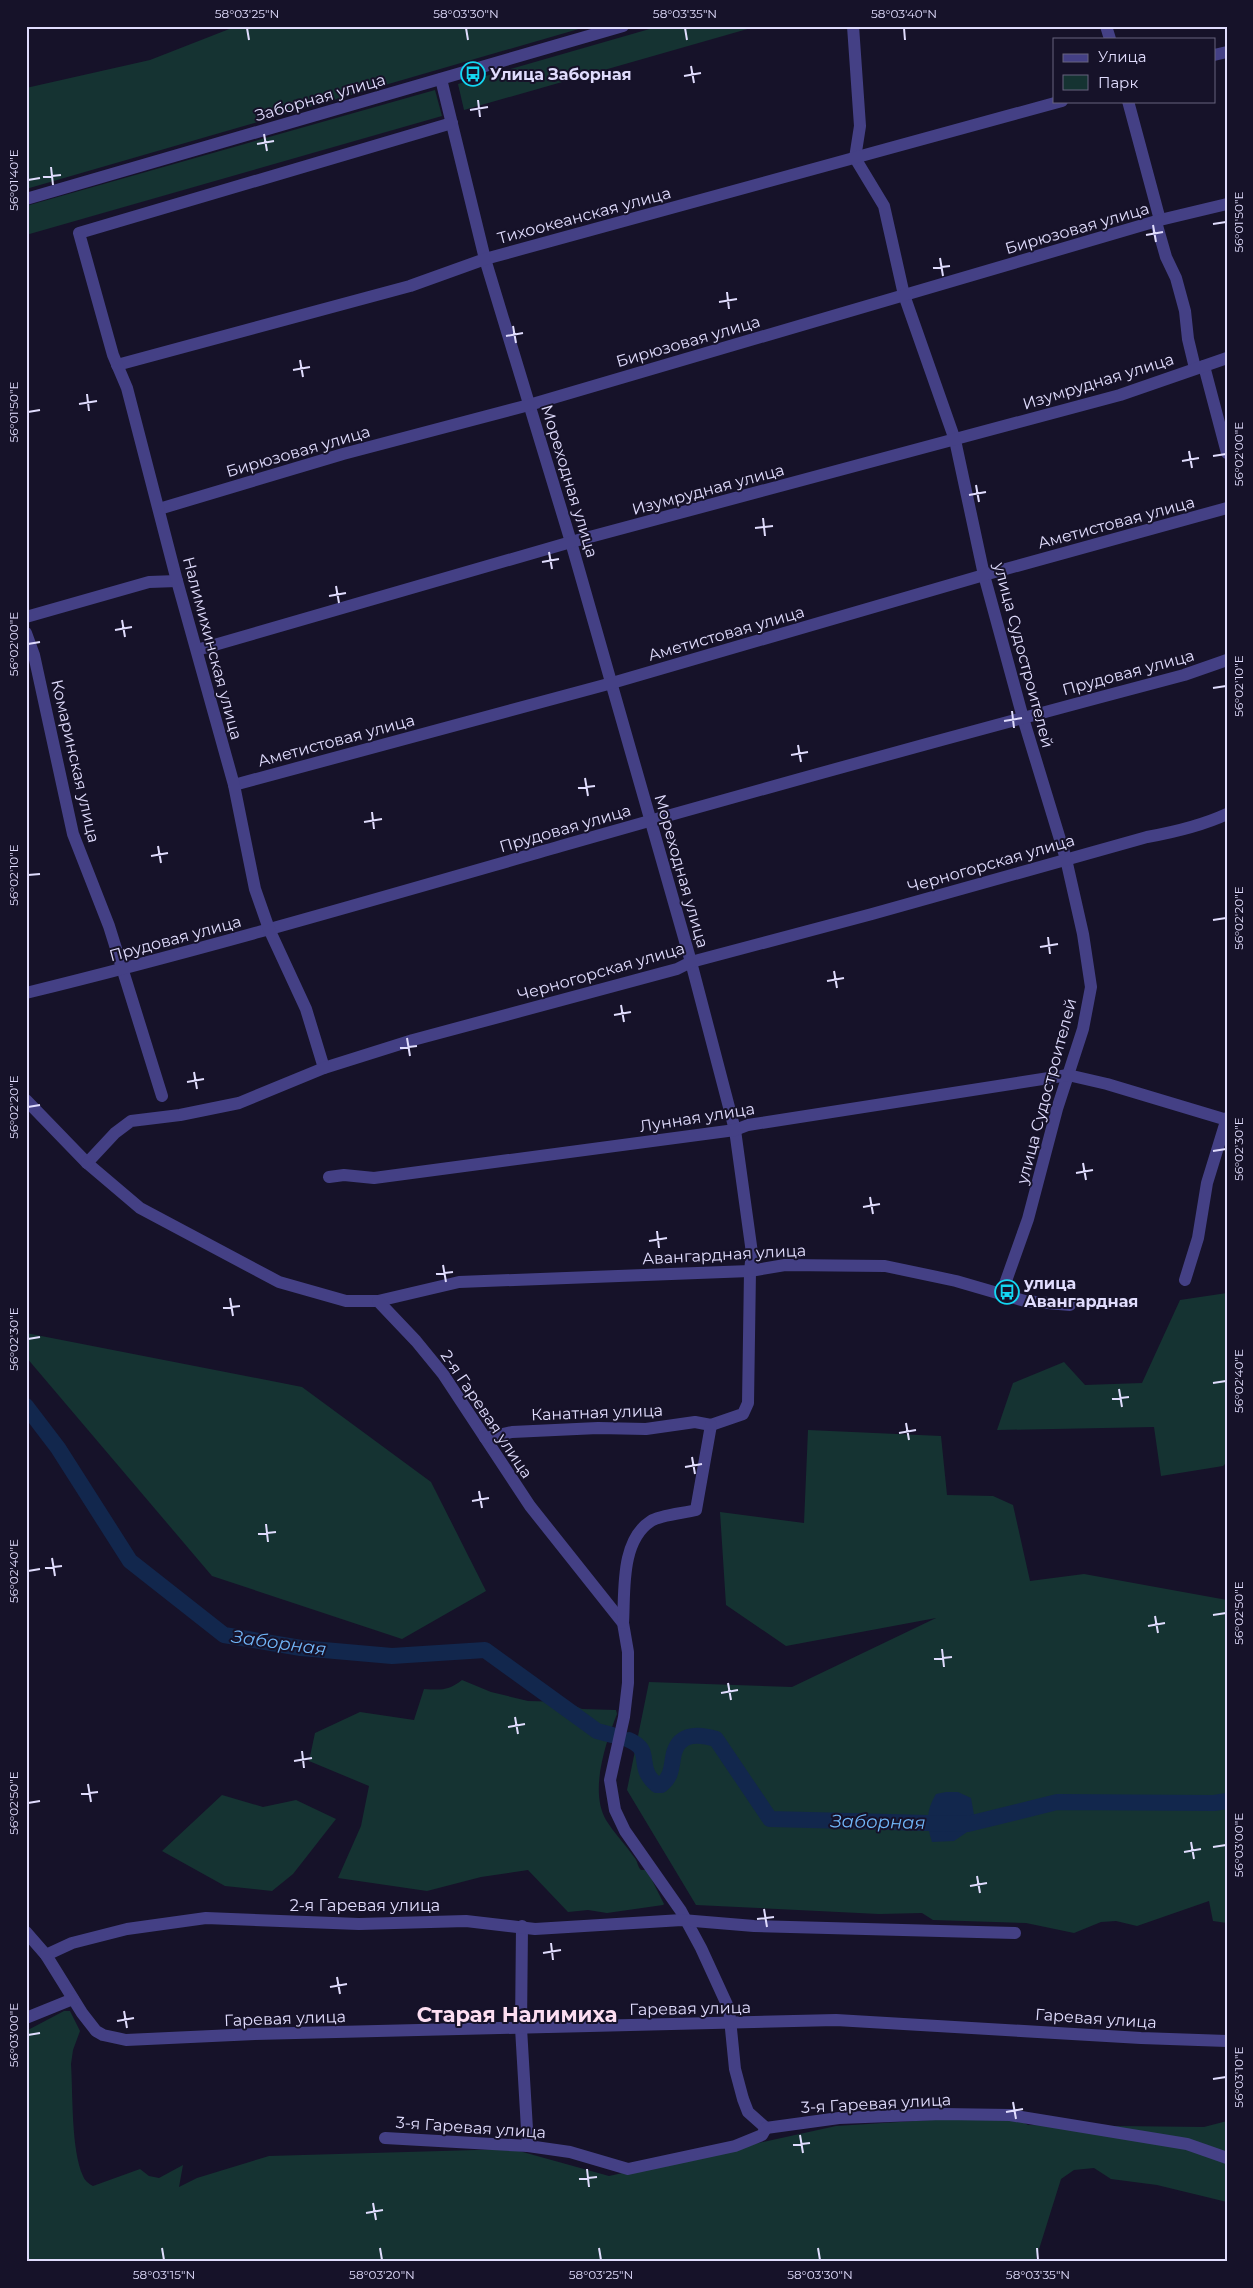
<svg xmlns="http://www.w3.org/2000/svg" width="1253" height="2288" font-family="Montserrat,sans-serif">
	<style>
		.green { fill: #153332 }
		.water { fill: #12274d }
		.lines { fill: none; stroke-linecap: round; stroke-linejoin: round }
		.river { stroke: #12274d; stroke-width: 16 }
		.minor { stroke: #444085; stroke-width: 12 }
		.ticks { fill: none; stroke: #e0dcfd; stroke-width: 2 }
		.labels { text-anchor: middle; stroke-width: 4; stroke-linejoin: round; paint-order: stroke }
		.poi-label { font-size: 16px; font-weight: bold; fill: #e0dcfd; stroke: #161229; text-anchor: start }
		.street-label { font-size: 16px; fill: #e0dcfd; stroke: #161229 }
		.water-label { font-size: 18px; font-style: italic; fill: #70b5f7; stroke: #161229 }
		.district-label { font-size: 21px; font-weight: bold; fill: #fddef1; stroke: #161229 }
		.neatline { fill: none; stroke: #e0dcfd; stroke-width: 2 }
		.ticks-label { font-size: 12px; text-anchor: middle; fill: #e0dcfd }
	</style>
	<rect width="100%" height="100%" fill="#161229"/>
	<g class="green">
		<path d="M 237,26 L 589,26 L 26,189 L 26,88 L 150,60 Z"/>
		<path d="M 660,26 L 758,26 L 464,110 L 458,84 Z"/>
		<path d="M 435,90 L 442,116 L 26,235 L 26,206 Z"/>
		<path d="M 1227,1293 L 1227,1462 L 1223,1466 L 1161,1476 L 1154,1427 L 997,1430 L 1013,1383 L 1064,1362 L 1085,1385 L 1142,1383 L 1180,1300 Z"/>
		<path d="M 26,1333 L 302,1387 L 431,1482 L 486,1591 L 402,1639 L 212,1576 L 26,1357 Z"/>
		<path d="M 808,1430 L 941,1436 L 947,1495 L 993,1496 L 1013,1505 L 1030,1581 L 1084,1574 L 1227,1600 L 1227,1923 L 1213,1921 L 1209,1901 L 1137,1926 L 1116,1921 L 1101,1922 L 1074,1933 L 1026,1923 L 933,1920 L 922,1913 L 879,1914 L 696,1905 L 627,1790 L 649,1682 L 792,1687 L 936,1618 L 786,1646 L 726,1605 L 720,1512 L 804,1523 Z"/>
		<path d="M 462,1680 L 491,1692 L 528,1701 L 566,1702 L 582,1709 L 616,1710 L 617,1714 C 606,1742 589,1791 606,1820 C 614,1833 625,1844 634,1857 C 638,1861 637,1866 641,1870 L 647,1870 L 664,1904 L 663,1905 L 607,1913 L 588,1910 L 568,1912 L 528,1870 L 481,1877 L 427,1891 L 338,1878 L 361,1826 L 369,1786 L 309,1761 L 315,1733 L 360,1712 L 414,1720 L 424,1689 C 441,1690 448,1691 462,1680 Z"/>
		<path d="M 222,1795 L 263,1807 L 296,1800 L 336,1819 L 293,1874 L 272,1891 L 225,1886 L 162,1851 Z"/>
		<path d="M 64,2011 L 70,2011 L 80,2031 L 73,2050 L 71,2064 C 73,2094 71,2150 83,2176 C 85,2181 88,2183 93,2186 L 140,2169 L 149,2176 L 159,2178 L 183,2165 L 179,2187 L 197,2178 L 269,2156 L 512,2149 L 609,2176 L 836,2126 L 1010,2115 L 1028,2125 L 1204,2127 L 1227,2121 L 1227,2202 L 1157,2185 L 1111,2179 L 1094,2168 L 1074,2170 L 1061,2179 L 1035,2262 L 26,2262 L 26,2031 Z"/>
	</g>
	<path class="water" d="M 946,1792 L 958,1792 L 971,1798 L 976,1826 L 954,1841 L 932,1842 C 926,1824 926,1810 936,1794 Z"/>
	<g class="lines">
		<g class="river">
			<path d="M 26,1406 L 58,1448 L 130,1561 L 224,1635 L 301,1648 L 392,1656 L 485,1650 L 597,1731 L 612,1735"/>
			<path d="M 629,1740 C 655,1751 634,1766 657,1785 L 661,1785 C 673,1776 671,1765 674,1753 C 680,1732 700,1734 716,1739 L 770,1819 L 968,1824 L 1057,1802 L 1214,1803 L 1227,1801"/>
		</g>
		<g class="minor">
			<path d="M 853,26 L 860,126 L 855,158 L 884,206 L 904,295 L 955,440 L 984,575 L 1023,718 L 1066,859 L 1083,934 L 1091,987 L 1083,1029 L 1057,1109 L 1028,1219 L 1001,1295"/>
			<path d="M 1106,26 L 1110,39"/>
			<path d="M 1214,55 L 1227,52"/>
			<path d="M 441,79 L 485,259 L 571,542 L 691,962 L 735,1130 L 752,1253 L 750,1271 L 748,1403 L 743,1414 L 711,1425"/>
			<path d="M 1128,101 L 1160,220"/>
			<path d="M 26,199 L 623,26"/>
			<path d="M 1156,222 L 1166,257 L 1176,278 L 1185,311 L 1188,339 L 1195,368"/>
			<path d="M 117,365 L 410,286 L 485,259 L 1062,101"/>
			<path d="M 1204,366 L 1227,453"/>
			<path d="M 159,509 L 343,454 L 529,405 L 1160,220 L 1227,204"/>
			<path d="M 26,617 L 149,582 L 177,581"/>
			<path d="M 26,633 L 34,655 L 73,834 L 109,926 L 162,1096"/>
			<path d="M 197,650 L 571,542 L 1120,395 L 1227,358"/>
			<path d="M 234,785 L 612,683 L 984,575 L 1227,508"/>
			<path d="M 26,993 C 206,949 383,897 561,846 C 768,787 976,730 1184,675 L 1227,660"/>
			<path d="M 324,1068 L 306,1009 L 269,929 L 255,889 L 234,785 L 177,581 L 127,388 L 113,355 L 79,233 L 452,123"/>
			<path d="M 26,1100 L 87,1163 L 140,1208 L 279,1282 L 346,1301 L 378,1301 L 459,1282 L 750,1271 L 785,1265 L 885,1266 L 956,1281 L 1025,1301 L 1070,1305"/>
			<path d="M 87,1163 L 115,1133 L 131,1121 L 180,1115 L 239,1103 L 324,1068 L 413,1040 L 677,969 L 691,962 L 872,914 L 1147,837 C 1175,832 1201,826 1227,814"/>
			<path d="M 329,1177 L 344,1175 L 374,1178 L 735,1130 L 748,1125 L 1068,1075 L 1107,1084 L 1227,1120"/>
			<path d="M 1185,1280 L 1198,1238 L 1207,1183 L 1227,1118"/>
			<path d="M 378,1301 L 416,1341 L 443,1374 L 530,1506 L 623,1623 L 628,1652 L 628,1683 L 624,1717 L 610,1780 L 615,1810 L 625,1831 L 681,1911 L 701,1948 L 729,2009 L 735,2069 L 743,2099 L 748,2112 L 766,2128"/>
			<path d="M 485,1438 L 512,1432 L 598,1428 L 646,1429 L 695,1422 L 711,1425"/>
			<path d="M 623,1623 C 625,1592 620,1541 651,1521 C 660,1515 685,1513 696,1510 L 711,1425"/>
			<path d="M 522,1926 L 521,2028 L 528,2146"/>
			<path d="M 26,1932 L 46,1955 L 82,2013 L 96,2031 L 103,2035 L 126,2040 L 255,2034 L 836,2020 L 1141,2038 L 1227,2041"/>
			<path d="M 46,1955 L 72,1943 L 127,1929 L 206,1918 L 359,1924 L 466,1921 L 535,1929 L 682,1920 L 754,1926 L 1015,1933"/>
			<path d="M 26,2018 L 73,1999"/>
			<path d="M 766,2128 L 839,2118 L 942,2114 L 1010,2115 L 1187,2144 L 1227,2158"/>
			<path d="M 385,2138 L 528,2146 L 570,2152 L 628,2169 L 735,2146 L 762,2135 L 766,2128"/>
		</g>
	</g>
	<path class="ticks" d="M 247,28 L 249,40M 466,28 L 468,40M 685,28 L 687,40M 904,28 L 905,40M 691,66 L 694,83M 684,76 L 701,73M 478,100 L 480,117M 470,110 L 488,107M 264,134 L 267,151M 257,144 L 274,141M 51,167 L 53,185M 43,177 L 61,175M 28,180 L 40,178M 1213,224 L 1226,222M 1153,225 L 1156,242M 1146,235 L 1163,232M 940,258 L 943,276M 933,268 L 950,266M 727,292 L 729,309M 719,302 L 737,299M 513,326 L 516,343M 506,336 L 523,333M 300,360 L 303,377M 293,370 L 310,367M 87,394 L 89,411M 79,404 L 97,401M 28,412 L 40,410M 1189,451 L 1192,468M 1213,456 L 1226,454M 1182,461 L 1199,458M 976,485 L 979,502M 969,495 L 986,492M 763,518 L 765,536M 755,528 L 773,526M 549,552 L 552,569M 542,562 L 559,559M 336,586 L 339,603M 329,596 L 346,593M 122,620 L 125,637M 115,630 L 132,627M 28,644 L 40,642M 1213,688 L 1226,686M 1012,711 L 1014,728M 1004,721 L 1022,718M 798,745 L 801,762M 791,755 L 808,752M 585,778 L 588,796M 578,788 L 595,786M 372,812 L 374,829M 364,822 L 382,819M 158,846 L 161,863M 151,856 L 168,853M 28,875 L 40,874M 1213,920 L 1226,918M 1048,937 L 1050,954M 1040,947 L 1058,944M 834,971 L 837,988M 827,981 L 844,978M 621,1005 L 624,1022M 614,1015 L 631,1012M 407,1038 L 410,1056M 400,1048 L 417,1046M 194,1072 L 197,1089M 187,1082 L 204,1079M 28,1107 L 40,1105M 1213,1151 L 1226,1149M 1083,1163 L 1086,1180M 1076,1173 L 1093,1170M 870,1197 L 873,1214M 863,1207 L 880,1204M 657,1231 L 659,1248M 649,1241 L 667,1238M 443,1265 L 446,1282M 436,1274 L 453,1272M 230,1298 L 233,1316M 223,1308 L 240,1306M 28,1339 L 40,1337M 1213,1383 L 1226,1381M 1119,1389 L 1122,1407M 1112,1399 L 1129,1397M 906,1423 L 909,1440M 899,1433 L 916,1430M 692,1457 L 695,1474M 685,1467 L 702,1464M 479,1491 L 482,1508M 472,1501 L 489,1498M 266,1524 L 268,1542M 258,1534 L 276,1532M 52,1558 L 55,1576M 45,1568 L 62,1566M 28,1571 L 40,1569M 1213,1615 L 1226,1613M 1155,1616 L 1158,1633M 1148,1626 L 1165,1623M 942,1649 L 944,1667M 934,1659 L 952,1657M 728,1683 L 731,1700M 721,1693 L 738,1690M 515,1717 L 518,1734M 508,1727 L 525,1724M 302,1751 L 304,1768M 294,1761 L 312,1758M 88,1784 L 91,1802M 81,1794 L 98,1792M 28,1803 L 40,1801M 1191,1842 L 1194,1859M 1213,1847 L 1226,1845M 1184,1852 L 1201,1849M 977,1876 L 980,1893M 970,1886 L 987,1883M 764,1909 L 767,1927M 757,1919 L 774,1917M 551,1943 L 553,1960M 543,1953 L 561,1950M 337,1977 L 340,1994M 330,1987 L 347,1984M 124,2011 L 127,2028M 117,2021 L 134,2018M 28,2035 L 40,2033M 1213,2079 L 1226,2077M 1013,2102 L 1016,2119M 1006,2112 L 1023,2109M 800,2135 L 803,2153M 793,2145 L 810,2143M 587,2169 L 589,2187M 579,2179 L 597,2177M 373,2203 L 376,2220M 366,2213 L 383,2210M 162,2248 L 164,2260M 380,2248 L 382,2260M 599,2248 L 601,2260M 818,2248 L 820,2260M 1037,2248 L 1038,2260"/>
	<defs>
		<g id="bus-ring" transform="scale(1.25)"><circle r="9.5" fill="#161229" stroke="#13d7f2" stroke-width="1.5"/><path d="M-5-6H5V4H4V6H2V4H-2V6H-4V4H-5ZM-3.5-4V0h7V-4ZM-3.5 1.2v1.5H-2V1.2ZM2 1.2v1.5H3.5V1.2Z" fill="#13d7f2"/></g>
	</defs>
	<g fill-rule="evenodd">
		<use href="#bus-ring" x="473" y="74"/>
		<use href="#bus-ring" x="1007" y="1292"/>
	</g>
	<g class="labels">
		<g class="poi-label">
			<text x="490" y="80">Улица Заборная</text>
			<text x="1024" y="1289">улица<tspan x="1024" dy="18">Авангардная</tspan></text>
		</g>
		<g class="street-label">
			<text transform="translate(320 97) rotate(-16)" y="6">Заборная улица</text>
			<text transform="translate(584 215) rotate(-15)" y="6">Тихоокеанская улица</text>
			<text transform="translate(1077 228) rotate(-16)" y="6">Бирюзовая улица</text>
			<text transform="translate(688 341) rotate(-16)" y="6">Бирюзовая улица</text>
			<text transform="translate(1098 381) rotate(-17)" y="6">Изумрудная улица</text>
			<text transform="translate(298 451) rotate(-16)" y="6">Бирюзовая улица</text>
			<text transform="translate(570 481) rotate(73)" y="6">Мореходная улица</text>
			<text transform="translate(708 489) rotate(-15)" y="6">Изумрудная улица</text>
			<text transform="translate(1116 522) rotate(-15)" y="6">Аметистовая улица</text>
			<text transform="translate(726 633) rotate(-16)" y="6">Аметистовая улица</text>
			<text transform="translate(213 648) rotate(75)" y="6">Налимихинская улица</text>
			<text transform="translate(1024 655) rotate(75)" y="6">улица Судостроителей</text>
			<text transform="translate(1128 672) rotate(-15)" y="6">Прудовая улица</text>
			<text transform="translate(336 740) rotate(-15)" y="6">Аметистовая улица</text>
			<text transform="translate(76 761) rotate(77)" y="6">Комаринская улица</text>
			<text transform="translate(565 828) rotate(-16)" y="6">Прудовая улица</text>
			<text transform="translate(991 863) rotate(-16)" y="6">Черногорская улица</text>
			<text transform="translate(682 871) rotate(74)" y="6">Мореходная улица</text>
			<text transform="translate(175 938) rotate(-15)" y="6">Прудовая улица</text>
			<text transform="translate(601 971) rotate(-16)" y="6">Черногорская улица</text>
			<text transform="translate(1046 1091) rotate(-75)" y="6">улица Судостроителей</text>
			<text transform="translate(697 1117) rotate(-9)" y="6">Лунная улица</text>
			<text transform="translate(724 1254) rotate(-3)" y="6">Авангардная улица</text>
			<text transform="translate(597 1412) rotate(-2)" y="6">Канатная улица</text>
			<text transform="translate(487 1414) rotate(56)" y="6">2-я Гаревая улица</text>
			<text x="365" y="1911">2-я Гаревая улица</text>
			<text transform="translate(690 2008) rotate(-1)" y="6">Гаревая улица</text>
			<text transform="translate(285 2018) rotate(-2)" y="6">Гаревая улица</text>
			<text transform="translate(1096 2018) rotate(4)" y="6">Гаревая улица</text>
			<text transform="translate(876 2103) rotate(-3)" y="6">3-я Гаревая улица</text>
			<text transform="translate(471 2127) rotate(4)" y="6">3-я Гаревая улица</text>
		</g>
		<g class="water-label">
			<text transform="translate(279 1643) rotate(8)" y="6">Заборная</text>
			<text transform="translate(878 1822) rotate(1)" y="6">Заборная</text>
		</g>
		<g class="district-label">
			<text x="517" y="2022">Старая Налимиха</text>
		</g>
	</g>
	<rect width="1253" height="2288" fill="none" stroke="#161229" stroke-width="55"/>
	<rect x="1053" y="38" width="162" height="65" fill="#161229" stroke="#67637e"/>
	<rect x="1063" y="54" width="25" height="8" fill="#444085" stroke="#67637e"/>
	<text x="1098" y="62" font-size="15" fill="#e0dcfd">Улица</text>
	<rect x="1063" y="75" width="25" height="15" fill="#153332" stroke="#67637e"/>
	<text x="1098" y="88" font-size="15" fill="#e0dcfd">Парк</text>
	<rect x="28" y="28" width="1198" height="2232" class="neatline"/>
	<g class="ticks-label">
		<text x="247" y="18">58°03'25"N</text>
		<text x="466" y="18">58°03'30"N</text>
		<text x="685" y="18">58°03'35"N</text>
		<text x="904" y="18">58°03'40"N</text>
		<text transform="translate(14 180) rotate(-90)" y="4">56°01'40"E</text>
		<text transform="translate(1239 222) rotate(-90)" y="4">56°01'50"E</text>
		<text transform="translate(14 412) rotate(-90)" y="4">56°01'50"E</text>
		<text transform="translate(1239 454) rotate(-90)" y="4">56°02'00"E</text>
		<text transform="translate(14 644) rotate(-90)" y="4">56°02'00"E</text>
		<text transform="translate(1239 686) rotate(-90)" y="4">56°02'10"E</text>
		<text transform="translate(14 875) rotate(-90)" y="4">56°02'10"E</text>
		<text transform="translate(1239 918) rotate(-90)" y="4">56°02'20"E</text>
		<text transform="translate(14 1107) rotate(-90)" y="4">56°02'20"E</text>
		<text transform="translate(1239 1149) rotate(-90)" y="4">56°02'30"E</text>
		<text transform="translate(14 1339) rotate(-90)" y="4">56°02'30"E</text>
		<text transform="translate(1239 1381) rotate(-90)" y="4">56°02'40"E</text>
		<text transform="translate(14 1571) rotate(-90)" y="4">56°02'40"E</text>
		<text transform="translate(1239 1613) rotate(-90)" y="4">56°02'50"E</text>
		<text transform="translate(14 1803) rotate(-90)" y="4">56°02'50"E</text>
		<text transform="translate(1239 1845) rotate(-90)" y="4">56°03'00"E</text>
		<text transform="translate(14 2035) rotate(-90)" y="4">56°03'00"E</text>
		<text transform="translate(1239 2077) rotate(-90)" y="4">56°03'10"E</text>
		<text x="164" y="2279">58°03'15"N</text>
		<text x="382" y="2279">58°03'20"N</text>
		<text x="601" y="2279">58°03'25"N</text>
		<text x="820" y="2279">58°03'30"N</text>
		<text x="1038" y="2279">58°03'35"N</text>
	</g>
</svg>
